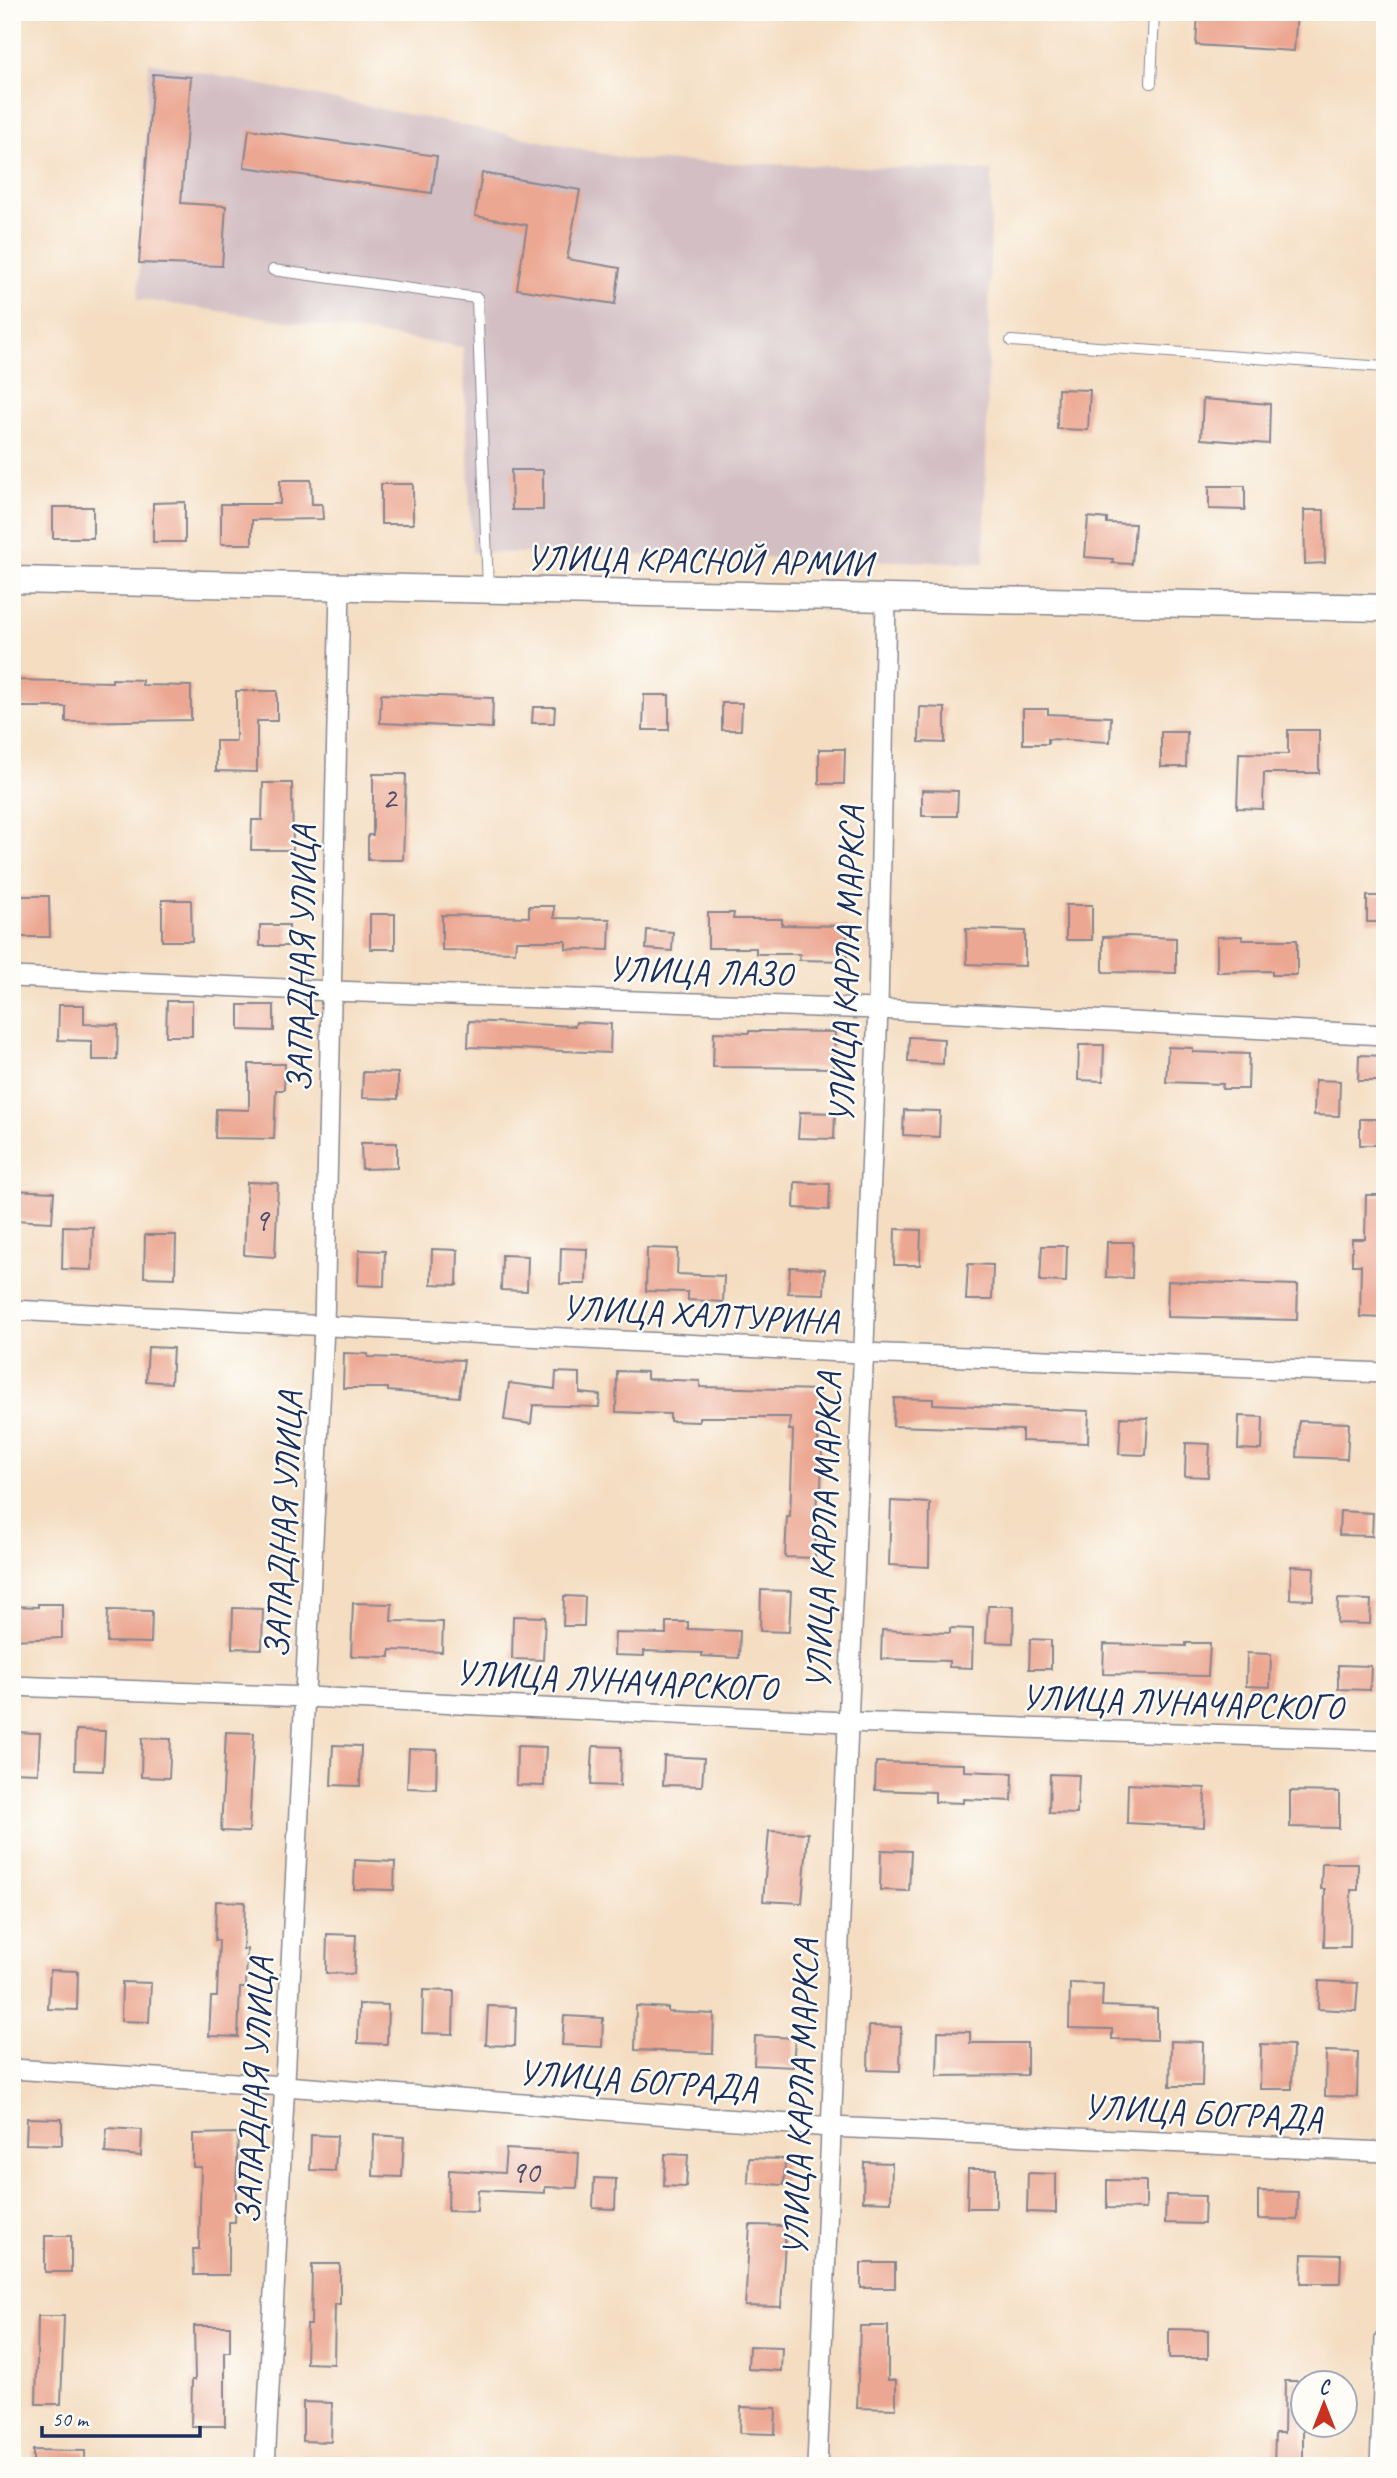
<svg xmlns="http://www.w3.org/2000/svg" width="1397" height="2478" font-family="Caveat,sans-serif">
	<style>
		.industrial { fill: #d2bec3 }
		.building { fill: #eca792 }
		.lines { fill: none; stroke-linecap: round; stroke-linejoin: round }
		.lane-casing { stroke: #888690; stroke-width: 12 }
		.street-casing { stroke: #888690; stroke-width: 22 }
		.secondary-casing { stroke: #888690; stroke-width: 29 }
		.lane { stroke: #fff; stroke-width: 10 }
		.street { stroke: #fff; stroke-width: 19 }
		.secondary { stroke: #fff; stroke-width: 26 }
		.labels { text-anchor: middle; stroke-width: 5; stroke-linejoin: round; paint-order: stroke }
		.number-label { font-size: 32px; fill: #4f4d6b }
		.street-label { font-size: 35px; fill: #1b2f5e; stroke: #fdfcf7 }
	</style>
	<rect width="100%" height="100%" fill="#fdfcf7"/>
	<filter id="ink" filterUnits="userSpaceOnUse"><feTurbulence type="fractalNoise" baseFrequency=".0143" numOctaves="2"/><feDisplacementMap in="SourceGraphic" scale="14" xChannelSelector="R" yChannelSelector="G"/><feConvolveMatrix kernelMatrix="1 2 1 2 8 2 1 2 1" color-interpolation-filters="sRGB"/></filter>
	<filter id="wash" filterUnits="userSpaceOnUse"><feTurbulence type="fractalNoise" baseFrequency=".00686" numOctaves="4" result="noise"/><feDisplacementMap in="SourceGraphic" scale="28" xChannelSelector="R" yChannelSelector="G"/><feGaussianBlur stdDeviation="1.57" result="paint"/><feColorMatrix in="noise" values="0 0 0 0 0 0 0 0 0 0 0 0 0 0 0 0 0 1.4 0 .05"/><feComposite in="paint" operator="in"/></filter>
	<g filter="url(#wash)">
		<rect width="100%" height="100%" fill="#f4ddc1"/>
		<path class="industrial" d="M 149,62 L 634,160 L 992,171 L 984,563 L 472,552 L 463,347 L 138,299 Z"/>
		<g id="blocks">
			<g class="building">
				<path d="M 1198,12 L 1297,12 L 1294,51 L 1196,45 Z"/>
				<path d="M 153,74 L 191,77 L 181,203 L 226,206 L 222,266 L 139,263 Z"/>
				<path d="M 249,129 L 437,156 L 432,193 L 244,167 Z"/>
				<path d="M 482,173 L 580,190 L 567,259 L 620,268 L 615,304 L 517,289 L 527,225 L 475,216 Z"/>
				<path d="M 1058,389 L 1090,390 L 1088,430 L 1057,429 Z"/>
				<path d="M 1203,399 L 1270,404 L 1269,444 L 1201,439 Z"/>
				<path d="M 511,470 L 543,470 L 543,510 L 512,510 Z"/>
				<path d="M 280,480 L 311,480 L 312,504 L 322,504 L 323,519 L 252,520 L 252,544 L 221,544 L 221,504 L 280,504 Z"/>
				<rect x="381" y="484" width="32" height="40"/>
				<path d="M 1209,486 L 1245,486 L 1245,510 L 1209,509 Z"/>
				<path d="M 185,502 L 185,542 L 153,542 L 153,503 Z"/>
				<rect x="53" y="507" width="40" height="31"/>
				<path d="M 1304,510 L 1324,510 L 1325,563 L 1305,564 Z"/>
				<path d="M 1088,517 L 1107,519 L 1107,523 L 1135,524 L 1132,564 L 1112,563 L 1113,559 L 1085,557 Z"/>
				<path d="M 112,679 L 142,680 L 142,685 L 191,686 L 191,720 L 66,722 L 66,707 L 12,707 L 12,680 L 112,682 Z"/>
				<path d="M 236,691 L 277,691 L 277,721 L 257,721 L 257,772 L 216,771 L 216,741 L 236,741 Z"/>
				<path d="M 381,694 L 493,698 L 492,728 L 380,723 Z"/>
				<path d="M 644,695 L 669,695 L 669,730 L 643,730 Z"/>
				<path d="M 722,703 L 742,703 L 741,730 L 722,730 Z"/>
				<path d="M 533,707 L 555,707 L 554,723 L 532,723 Z"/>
				<path d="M 920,707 L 945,708 L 945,743 L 919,742 Z"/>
				<path d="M 1023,709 L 1048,709 L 1048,714 L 1111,717 L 1110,742 L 1048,739 L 1048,744 L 1023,744 Z"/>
				<path d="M 1288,730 L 1319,730 L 1319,773 L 1264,773 L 1263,809 L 1237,808 L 1239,753 L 1288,754 Z"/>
				<path d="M 1161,732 L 1187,732 L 1186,767 L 1161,767 Z"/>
				<path d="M 819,749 L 845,749 L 844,784 L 819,784 Z"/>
				<path d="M 373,774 L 406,774 L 403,860 L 368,860 L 368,835 L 373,835 Z"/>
				<path d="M 263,783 L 292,783 L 293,850 L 251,850 L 252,820 L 262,820 Z"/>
				<path d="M 922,790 L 958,791 L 957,816 L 922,816 Z"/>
				<path d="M 19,896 L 49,896 L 50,937 L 20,937 Z"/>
				<rect x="1367" y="896" width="18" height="26"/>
				<path d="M 162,900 L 191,900 L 192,941 L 162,941 Z"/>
				<rect x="1066" y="905" width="26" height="35"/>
				<path d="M 529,906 L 554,906 L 554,918 L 610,919 L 609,950 L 566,949 L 566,941 L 516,941 L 515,952 L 442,950 L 442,915 L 529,917 Z"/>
				<path d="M 708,913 L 734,913 L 733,919 L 782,919 L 782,925 L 847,926 L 847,961 L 799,960 L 800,954 L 756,954 L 756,948 L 708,948 Z"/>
				<rect x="370" y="914" width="25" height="35"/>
				<rect x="260" y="925" width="29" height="21"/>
				<path d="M 966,929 L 1025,931 L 1025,966 L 967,964 Z"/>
				<path d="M 647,930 L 673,932 L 672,951 L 646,949 Z"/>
				<path d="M 1128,936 L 1176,938 L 1176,973 L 1103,972 L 1103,937 Z"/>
				<path d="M 1242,936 L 1242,940 L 1297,940 L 1297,975 L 1272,975 L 1272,971 L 1217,972 L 1217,937 Z"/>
				<path d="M 167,1001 L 192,1001 L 192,1036 L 166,1036 Z"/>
				<path d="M 59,1005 L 84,1005 L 84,1024 L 118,1025 L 117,1060 L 92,1060 L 92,1041 L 58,1040 Z"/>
				<path d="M 239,1005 L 274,1005 L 274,1031 L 239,1030 Z"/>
				<path d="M 469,1021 L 575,1026 L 576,1022 L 611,1024 L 610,1053 L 468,1047 Z"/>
				<path d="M 749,1031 L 835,1032 L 834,1068 L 713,1067 L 714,1032 L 749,1033 Z"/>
				<path d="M 909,1037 L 944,1039 L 943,1064 L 908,1062 Z"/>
				<path d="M 1079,1045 L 1104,1045 L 1103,1081 L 1078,1080 Z"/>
				<path d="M 1168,1047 L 1193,1048 L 1193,1052 L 1249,1054 L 1248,1089 L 1222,1089 L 1223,1084 L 1166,1082 Z"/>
				<path d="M 1359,1055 L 1385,1056 L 1385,1081 L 1358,1081 Z"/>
				<path d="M 249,1064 L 285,1064 L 284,1090 L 276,1090 L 274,1139 L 215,1138 L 216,1109 L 249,1110 Z"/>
				<path d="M 363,1072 L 398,1073 L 398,1099 L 362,1098 Z"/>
				<path d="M 1315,1080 L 1340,1081 L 1339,1116 L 1314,1115 Z"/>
				<path d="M 904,1110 L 940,1111 L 939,1137 L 903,1135 Z"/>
				<path d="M 800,1112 L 835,1113 L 834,1139 L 798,1138 Z"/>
				<rect x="1360" y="1119" width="25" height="26"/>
				<path d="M 361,1143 L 397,1143 L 397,1168 L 362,1169 Z"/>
				<path d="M 247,1182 L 278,1183 L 275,1257 L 244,1255 Z"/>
				<path d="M 795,1182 L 830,1184 L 829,1210 L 794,1208 Z"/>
				<path d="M 12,1190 L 54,1192 L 52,1222 L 12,1220 Z"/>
				<path d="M 1366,1195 L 1385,1195 L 1385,1318 L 1360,1317 L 1361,1265 L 1352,1265 L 1352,1239 L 1365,1239 Z"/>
				<path d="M 63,1226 L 93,1227 L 92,1270 L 62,1269 Z"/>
				<path d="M 895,1229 L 921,1230 L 920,1265 L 894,1265 Z"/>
				<path d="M 145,1235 L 176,1235 L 175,1278 L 144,1277 Z"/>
				<path d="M 1107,1242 L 1133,1242 L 1132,1278 L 1106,1277 Z"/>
				<path d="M 1042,1246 L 1067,1246 L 1066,1282 L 1040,1281 Z"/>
				<path d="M 561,1248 L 587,1249 L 586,1284 L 560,1284 Z"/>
				<path d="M 647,1248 L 678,1249 L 677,1274 L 724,1276 L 723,1302 L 688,1300 L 688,1292 L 646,1291 Z"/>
				<path d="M 432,1249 L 458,1250 L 457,1285 L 431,1284 Z"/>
				<path d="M 359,1250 L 385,1251 L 384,1286 L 358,1285 Z"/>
				<path d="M 502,1255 L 528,1256 L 527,1291 L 501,1290 Z"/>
				<path d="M 968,1264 L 993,1265 L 992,1300 L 966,1300 Z"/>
				<path d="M 790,1267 L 825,1269 L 824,1294 L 788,1293 Z"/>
				<path d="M 1168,1281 L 1298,1285 L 1297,1320 L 1167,1317 Z"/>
				<path d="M 148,1347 L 173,1348 L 171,1383 L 146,1381 Z"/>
				<path d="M 344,1353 L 368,1354 L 368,1357 L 464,1360 L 459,1397 L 388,1391 L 388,1388 L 343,1388 Z"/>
				<path d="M 617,1371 L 647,1372 L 647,1379 L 700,1381 L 700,1387 L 820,1390 L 818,1448 L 822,1448 L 821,1489 L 817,1489 L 815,1558 L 785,1557 L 787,1517 L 790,1517 L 793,1430 L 789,1430 L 790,1417 L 699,1417 L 699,1422 L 670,1421 L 670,1414 L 616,1412 Z"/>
				<path d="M 556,1372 L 580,1373 L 580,1393 L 600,1395 L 599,1407 L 533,1405 L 531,1424 L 504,1420 L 509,1383 L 555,1389 Z"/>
				<path d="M 894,1398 L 933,1399 L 933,1404 L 1089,1411 L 1088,1443 L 1022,1441 L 1022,1430 L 893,1426 Z"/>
				<path d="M 1239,1416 L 1263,1417 L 1262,1450 L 1238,1449 Z"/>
				<path d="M 1121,1417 L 1148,1418 L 1146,1455 L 1119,1454 Z"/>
				<path d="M 1299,1421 L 1349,1423 L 1347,1459 L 1297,1457 Z"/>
				<path d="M 1186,1443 L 1210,1444 L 1208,1477 L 1185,1476 Z"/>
				<path d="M 891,1501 L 930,1503 L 929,1567 L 889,1565 Z"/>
				<path d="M 1340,1511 L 1373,1513 L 1372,1536 L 1339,1535 Z"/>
				<path d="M 1291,1566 L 1314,1567 L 1313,1600 L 1290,1599 Z"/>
				<path d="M 761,1590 L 791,1591 L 789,1632 L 760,1631 Z"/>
				<path d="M 564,1596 L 585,1597 L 584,1626 L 563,1626 Z"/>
				<path d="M 1338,1599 L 1371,1600 L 1370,1624 L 1337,1623 Z"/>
				<path d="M 353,1603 L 392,1604 L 391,1621 L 443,1622 L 442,1652 L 390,1650 L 390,1657 L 351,1656 Z"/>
				<path d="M 38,1604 L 62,1604 L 62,1638 L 12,1640 L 12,1606 L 38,1607 Z"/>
				<path d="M 988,1606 L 1014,1606 L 1013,1643 L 986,1642 Z"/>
				<path d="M 233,1608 L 263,1609 L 262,1649 L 232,1648 Z"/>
				<path d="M 108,1610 L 152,1611 L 151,1643 L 107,1642 Z"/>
				<path d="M 513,1616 L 545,1617 L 543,1660 L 512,1659 Z"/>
				<path d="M 666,1622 L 688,1622 L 688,1629 L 740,1631 L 739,1658 L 702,1656 L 702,1653 L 644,1651 L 644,1656 L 614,1655 L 615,1633 L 666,1634 Z"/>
				<path d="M 950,1628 L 973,1629 L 972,1668 L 949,1667 L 949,1661 L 881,1659 L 882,1630 L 950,1633 Z"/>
				<path d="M 1030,1639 L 1051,1640 L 1051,1669 L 1029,1669 Z"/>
				<path d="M 1186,1643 L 1210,1643 L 1208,1676 L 1103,1674 L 1104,1644 L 1186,1646 Z"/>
				<path d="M 1247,1653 L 1271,1654 L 1270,1687 L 1246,1686 Z"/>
				<path d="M 1338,1665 L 1371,1666 L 1370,1690 L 1338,1689 Z"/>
				<path d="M 76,1730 L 105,1731 L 103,1771 L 75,1770 Z"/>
				<path d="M 12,1732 L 40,1733 L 38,1773 L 12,1772 Z"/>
				<path d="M 226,1732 L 254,1733 L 249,1832 L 221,1831 Z"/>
				<path d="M 142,1738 L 171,1739 L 169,1778 L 141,1777 Z"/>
				<path d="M 333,1745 L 361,1746 L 360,1786 L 331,1785 Z"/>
				<path d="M 517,1746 L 546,1747 L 544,1786 L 516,1785 Z"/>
				<path d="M 593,1746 L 621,1747 L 620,1786 L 591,1785 Z"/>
				<path d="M 409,1749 L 437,1750 L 436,1789 L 407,1788 Z"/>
				<path d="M 664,1756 L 704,1758 L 702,1786 L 663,1785 Z"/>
				<path d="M 876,1762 L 964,1764 L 964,1771 L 1013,1773 L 1012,1801 L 963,1799 L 963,1803 L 935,1802 L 935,1792 L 875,1790 Z"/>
				<path d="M 1050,1774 L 1079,1775 L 1077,1814 L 1049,1813 Z"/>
				<path d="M 1128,1784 L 1205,1788 L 1204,1827 L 1127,1823 Z"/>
				<path d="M 1290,1791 L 1339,1792 L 1339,1828 L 1290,1827 Z"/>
				<path d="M 769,1831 L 808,1833 L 802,1903 L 763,1901 Z"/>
				<path d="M 881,1850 L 911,1851 L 909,1891 L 880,1890 Z"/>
				<path d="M 355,1860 L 395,1862 L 394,1890 L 354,1889 Z"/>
				<path d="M 1322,1863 L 1358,1863 L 1358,1890 L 1351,1890 L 1350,1947 L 1324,1947 L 1325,1889 L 1321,1889 Z"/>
				<path d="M 216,1901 L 245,1902 L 243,1949 L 247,1949 L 246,1988 L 240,1988 L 238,2037 L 209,2036 L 211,1997 L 217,1997 L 219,1940 L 215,1940 Z"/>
				<path d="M 327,1934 L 356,1935 L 354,1974 L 326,1973 Z"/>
				<path d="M 50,1970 L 78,1971 L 77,2010 L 48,2009 Z"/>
				<path d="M 1319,1981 L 1358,1983 L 1356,2011 L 1318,2009 Z"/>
				<path d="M 122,1982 L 151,1983 L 149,2022 L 121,2021 Z"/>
				<path d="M 1070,1983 L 1103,1984 L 1102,2006 L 1157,2008 L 1157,2040 L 1112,2039 L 1112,2029 L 1069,2028 Z"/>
				<path d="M 423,1990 L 454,1991 L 453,2034 L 422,2033 Z"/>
				<path d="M 359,2004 L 388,2005 L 387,2044 L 358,2043 Z"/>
				<path d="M 488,2006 L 516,2007 L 515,2046 L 486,2045 Z"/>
				<path d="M 636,2006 L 668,2008 L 668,2012 L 714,2014 L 713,2053 L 635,2050 Z"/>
				<path d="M 564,2016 L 603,2018 L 602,2047 L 562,2045 Z"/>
				<path d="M 869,2026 L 901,2027 L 900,2071 L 868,2070 Z"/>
				<path d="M 938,2031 L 970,2032 L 970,2043 L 1027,2043 L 1027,2075 L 937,2076 Z"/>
				<path d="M 755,2036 L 795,2038 L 793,2067 L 754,2065 Z"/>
				<path d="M 1171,2041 L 1203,2042 L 1202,2086 L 1170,2086 Z"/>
				<path d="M 1261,2044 L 1293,2045 L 1292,2089 L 1260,2089 Z"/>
				<path d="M 1326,2051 L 1358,2052 L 1357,2097 L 1325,2096 Z"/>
				<path d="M 27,2118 L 62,2119 L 62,2145 L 26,2144 Z"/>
				<path d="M 107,2128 L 142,2130 L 141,2156 L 105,2153 Z"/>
				<path d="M 238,2133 L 235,2222 L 229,2222 L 229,2275 L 194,2275 L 193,2249 L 199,2249 L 201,2167 L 193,2167 L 193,2134 Z"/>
				<path d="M 311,2135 L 337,2136 L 335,2171 L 310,2170 Z"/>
				<path d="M 374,2135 L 404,2137 L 402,2177 L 373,2176 Z"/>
				<path d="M 506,2149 L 579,2153 L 577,2188 L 545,2187 L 545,2193 L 478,2190 L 477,2212 L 448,2211 L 449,2170 L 504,2173 Z"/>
				<path d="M 665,2154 L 688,2155 L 686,2187 L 664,2186 Z"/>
				<path d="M 749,2158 L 785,2159 L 784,2185 L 748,2183 Z"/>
				<path d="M 864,2162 L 892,2163 L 891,2202 L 863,2201 Z"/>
				<path d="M 968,2169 L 996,2169 L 996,2208 L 967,2208 Z"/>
				<path d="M 1028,2173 L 1056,2174 L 1056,2213 L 1027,2212 Z"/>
				<path d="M 594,2178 L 616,2179 L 615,2209 L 593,2208 Z"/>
				<path d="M 1107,2180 L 1146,2181 L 1146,2209 L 1107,2208 Z"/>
				<path d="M 1258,2191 L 1298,2192 L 1297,2220 L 1258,2219 Z"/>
				<path d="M 1166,2195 L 1205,2196 L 1204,2224 L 1165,2223 Z"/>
				<path d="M 750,2225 L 786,2226 L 781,2307 L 745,2306 Z"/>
				<rect x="45" y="2236" width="26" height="36"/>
				<path d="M 1302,2254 L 1341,2255 L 1340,2283 L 1301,2283 Z"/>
				<rect x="861" y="2263" width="34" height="25"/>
				<path d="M 312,2264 L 340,2264 L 340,2304 L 335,2304 L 334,2364 L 306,2363 L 307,2325 L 311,2325 Z"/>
				<path d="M 38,2316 L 64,2316 L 61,2404 L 36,2404 Z"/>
				<path d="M 194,2326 L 230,2326 L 230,2352 L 225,2352 L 225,2426 L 191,2426 L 192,2380 L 195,2380 Z"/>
				<path d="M 860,2326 L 888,2326 L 888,2380 L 896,2380 L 896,2409 L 857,2408 Z"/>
				<path d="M 1169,2329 L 1208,2330 L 1208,2358 L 1169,2358 Z"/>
				<path d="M 749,2346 L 782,2347 L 781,2371 L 748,2369 Z"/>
				<path d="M 1285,2381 L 1303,2381 L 1303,2466 L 1274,2466 L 1275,2433 L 1284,2433 Z"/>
				<path d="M 303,2402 L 332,2403 L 331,2442 L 303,2441 Z"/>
				<path d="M 741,2407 L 776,2408 L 775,2434 L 740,2433 Z"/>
				<path d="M 33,2450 L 85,2451 L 85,2466 L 33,2466 Z"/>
			</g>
		</g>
	</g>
	<g filter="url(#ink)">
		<use href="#blocks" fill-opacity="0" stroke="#888690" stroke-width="2"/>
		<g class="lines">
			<g class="lane-casing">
				<g id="lane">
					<path d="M 1151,83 L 1154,12"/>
					<path d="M 273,270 L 477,298 L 488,589"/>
					<path d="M 1011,341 L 1385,367"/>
				</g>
			</g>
			<g class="street-casing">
				<g id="street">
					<path d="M 12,977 L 332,991 L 878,1009 L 1385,1035"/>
					<path d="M 12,1310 L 862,1353 L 1385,1373"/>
					<path d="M 12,1686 L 306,1697 L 847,1722 L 1385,1740"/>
					<path d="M 12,2069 L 285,2086 L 830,2127 L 1385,2152"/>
					<path d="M 265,2466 L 324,1327 L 340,586"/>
					<path d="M 817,2466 L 878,1009 L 886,599"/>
					<path d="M 1380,2466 L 1385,2339"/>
				</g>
			</g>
			<g class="secondary-casing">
				<path id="secondary" d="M 12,580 L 1385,608"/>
			</g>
			<use href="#lane" class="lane"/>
			<use href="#street" class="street"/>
			<use href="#secondary" class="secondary"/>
		</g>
	</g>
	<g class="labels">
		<g class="number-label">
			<text x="389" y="808">2</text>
			<text x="261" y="1230">9</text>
			<text x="525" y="2182">90</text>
		</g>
		<g class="street-label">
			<text transform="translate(699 560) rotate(1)" y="12">УЛИЦА КРАСНОЙ АРМИИ</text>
			<text transform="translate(301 959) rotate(-89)" y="12">ЗАПАДНАЯ УЛИЦА</text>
			<text transform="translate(846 965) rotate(-88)" y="12">УЛИЦА КАРЛА МАРКСА</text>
			<text transform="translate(700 971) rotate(2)" y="12">УЛИЦА ЛАЗО</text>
			<text transform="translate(700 1314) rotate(3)" y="12">УЛИЦА ХАЛТУРИНА</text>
			<text transform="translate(283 1525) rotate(-87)" y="12">ЗАПАДНАЯ УЛИЦА</text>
			<text transform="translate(823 1531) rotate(-88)" y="12">УЛИЦА КАРЛА МАРКСА</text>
			<text transform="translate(616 1680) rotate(3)" y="12">УЛИЦА ЛУНАЧАРСКОГО</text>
			<text transform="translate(1182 1702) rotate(2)" y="12">УЛИЦА ЛУНАЧАРСКОГО</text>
			<text transform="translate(638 2080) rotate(4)" y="12">УЛИЦА БОГРАДА</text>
			<text transform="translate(254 2091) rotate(-87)" y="12">ЗАПАДНАЯ УЛИЦА</text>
			<text transform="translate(800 2098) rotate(-88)" y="12">УЛИЦА КАРЛА МАРКСА</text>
			<text transform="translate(1203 2112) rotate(3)" y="12">УЛИЦА БОГРАДА</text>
		</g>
	</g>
	<rect width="1397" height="2478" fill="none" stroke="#fdfcf7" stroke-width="42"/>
	<g transform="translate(1324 2404)"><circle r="33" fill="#fdfcf7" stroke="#a3aaba" stroke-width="2"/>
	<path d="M0-5L12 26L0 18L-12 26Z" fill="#c8321e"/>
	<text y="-10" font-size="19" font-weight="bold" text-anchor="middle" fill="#1b2f5e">С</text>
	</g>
	<path d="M42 2426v10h158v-10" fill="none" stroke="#1b2f5e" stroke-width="3.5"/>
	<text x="52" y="2426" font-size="21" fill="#1b2f5e" stroke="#fdfcf7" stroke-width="5" paint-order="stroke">50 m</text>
</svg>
